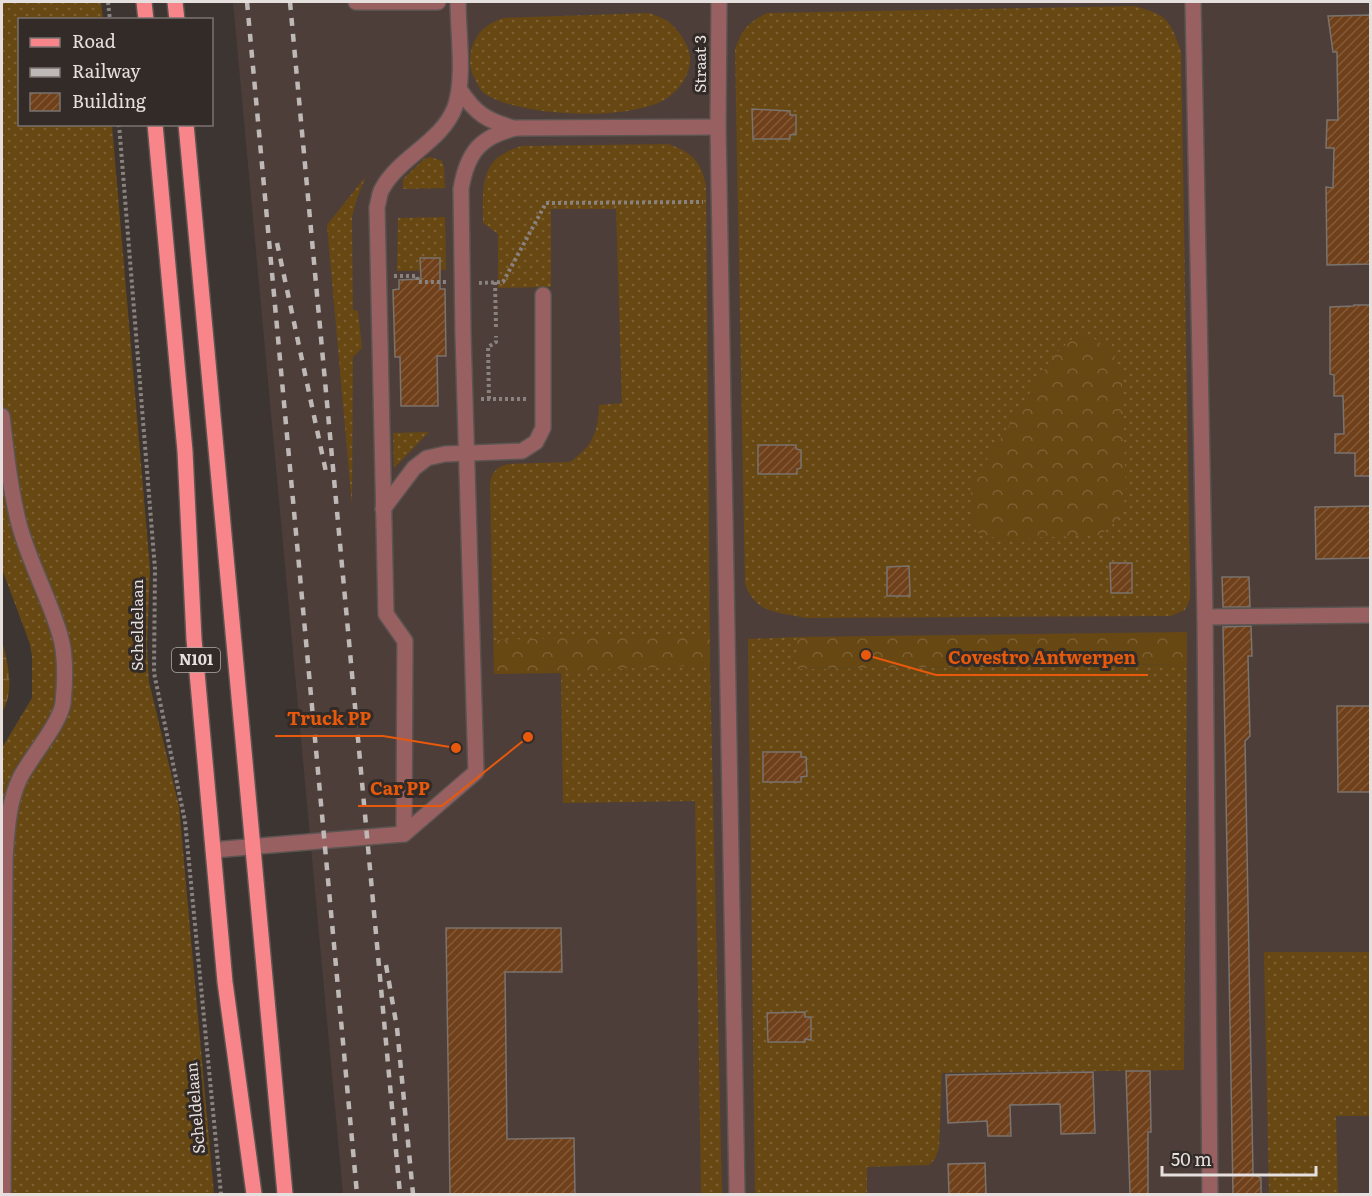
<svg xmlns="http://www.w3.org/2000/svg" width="1372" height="1196" font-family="Literata,serif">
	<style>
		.built { fill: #4d3e39 }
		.grass { fill: url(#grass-dots) }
		.forest { fill: url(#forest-crowns) }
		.wetland { fill: url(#wetland-marsh) }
		.building { fill: url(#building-hatch); stroke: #7b736e; stroke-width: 1.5 }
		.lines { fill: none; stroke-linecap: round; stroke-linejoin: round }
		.minor-casing { stroke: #5b5451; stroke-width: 18 }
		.major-casing { stroke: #5b5451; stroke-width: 18 }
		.path { stroke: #89827f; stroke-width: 4; stroke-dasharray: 3 3; stroke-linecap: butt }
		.minor { stroke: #996061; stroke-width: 15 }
		.major { stroke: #f88589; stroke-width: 15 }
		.rail { stroke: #beb8b6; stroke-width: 4.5; stroke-dasharray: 8 8; stroke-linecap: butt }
		.labels { text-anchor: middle; stroke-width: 6; stroke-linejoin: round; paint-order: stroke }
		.shield { fill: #332b28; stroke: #b0a9a7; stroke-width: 1.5 }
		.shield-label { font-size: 15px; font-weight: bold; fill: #e5dfdd }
		.street-label { font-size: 16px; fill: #e5dfdd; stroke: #332b28 }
		.leader { fill: none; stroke: #e8590c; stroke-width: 2 }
		.callout-dot { fill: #e8590c; stroke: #332b28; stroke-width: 2 }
		.callout-label { font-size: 18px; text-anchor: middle; font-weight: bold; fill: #e8590c; stroke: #332b28; stroke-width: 6; stroke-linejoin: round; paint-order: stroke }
	</style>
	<defs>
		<pattern id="grass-dots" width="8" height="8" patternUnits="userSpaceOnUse" patternTransform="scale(1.5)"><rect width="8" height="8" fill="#674712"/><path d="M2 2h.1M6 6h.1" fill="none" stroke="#7d6134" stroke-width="1.8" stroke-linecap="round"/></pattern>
		<pattern id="forest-crowns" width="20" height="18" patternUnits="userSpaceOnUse" patternTransform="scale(1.5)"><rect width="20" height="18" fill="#674712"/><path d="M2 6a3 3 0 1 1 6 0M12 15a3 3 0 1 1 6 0" fill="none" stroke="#7d6134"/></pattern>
		<pattern id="wetland-marsh" width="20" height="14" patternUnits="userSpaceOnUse" patternTransform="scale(1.5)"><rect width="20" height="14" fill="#674712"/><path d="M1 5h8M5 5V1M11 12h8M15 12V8" fill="none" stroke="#7d6134"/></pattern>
		<pattern id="building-hatch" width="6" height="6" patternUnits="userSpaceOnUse" patternTransform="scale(1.5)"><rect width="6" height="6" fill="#6f4019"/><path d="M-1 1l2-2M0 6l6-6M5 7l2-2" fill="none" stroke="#835b3a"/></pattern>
	</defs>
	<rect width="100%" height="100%" fill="#3d3532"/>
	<path class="built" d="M 233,2 L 1370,2 L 1370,1194 L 343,1194 Z"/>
	<g class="grass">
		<path d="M 2,2 L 101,2 L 103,19 L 20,20 L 20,124 L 112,125 L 150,569 L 147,646 L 149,682 L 179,806 L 214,1194 L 2,1194 L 2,748 L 32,698 L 32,656 L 30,644 L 2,569 Z"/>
		<path d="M 1135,6 C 1168,16 1169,18 1181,51 L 1190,585 L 1190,599 L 1185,610 L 1171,616 L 806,618 C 778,612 756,614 745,584 L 735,50 C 742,29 748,23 767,13 Z"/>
		<path d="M 649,13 C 655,15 661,17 666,20 C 678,28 692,48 690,62 C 688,80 676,95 658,103 C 618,120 522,117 485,94 C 480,91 478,84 475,79 C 465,62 471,37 487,26 C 491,23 498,20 503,18 Z"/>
		<path d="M 668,144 C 691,152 700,160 706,184 L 710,665 L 722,1194 L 701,1194 L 695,801 L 563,803 L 561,673 L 494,674 L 490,484 C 491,472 497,467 508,464 L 570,462 C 593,445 598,434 599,405 L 622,403 L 616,209 L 551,209 L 551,287 L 498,288 L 498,234 L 483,223 C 483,185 479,158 522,146 Z"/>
		<path d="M 430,157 L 442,161 L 444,167 L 445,188 L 403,189 L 403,179 L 424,159 Z"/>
		<path d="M 366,176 L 357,198 L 352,217 L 353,310 L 358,311 L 362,348 L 353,357 L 352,506 L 327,225 Z"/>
		<path d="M 445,217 L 446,270 L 397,271 L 398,218 Z"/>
		<path d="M 429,432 L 394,468 L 393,433 Z"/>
		<path d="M 797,637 L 798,669 L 1187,664 L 1184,1070 L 942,1073 L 939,1148 L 935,1159 L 929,1165 L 867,1167 L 867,1194 L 755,1194 L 748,639 Z"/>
		<path d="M 1264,952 L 1370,952 L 1370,1116 L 1336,1116 L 1338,1194 L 1269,1194 Z"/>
	</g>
	<g class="forest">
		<path d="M 1080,332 L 1098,341 L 1115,355 L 1122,378 L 1126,496 L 1118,520 L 1100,535 L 999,539 L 978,533 L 970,510 L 972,483 L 1054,355 Z"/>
		<path d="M 1187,632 L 1187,664 L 797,669 L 797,637 Z"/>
		<path d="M 710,634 L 710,665 L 494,674 L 494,640 Z"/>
	</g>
	<path class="wetland" d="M 2,641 C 8,664 15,691 2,712 Z"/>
	<g class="building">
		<path d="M 1370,15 L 1371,264 L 1327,265 L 1326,187 L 1333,188 L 1334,148 L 1326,148 L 1327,120 L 1338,120 L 1337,52 L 1333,52 L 1328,16 Z"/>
		<path d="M 752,109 L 790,111 L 790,115 L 796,115 L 796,134 L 790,135 L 790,139 L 753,139 Z"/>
		<path d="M 420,258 L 440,258 L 440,289 L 445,289 L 446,356 L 437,356 L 438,406 L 401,406 L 400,357 L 395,357 L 393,290 L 399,289 L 399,280 L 421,279 Z"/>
		<path d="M 1354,305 L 1371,305 L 1371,476 L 1355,476 L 1355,453 L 1335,453 L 1335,434 L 1344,434 L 1343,396 L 1334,396 L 1334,375 L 1330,374 L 1330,307 L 1354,306 Z"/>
		<path d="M 758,445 L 796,445 L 796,449 L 801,450 L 801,468 L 797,469 L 797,474 L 758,474 Z"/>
		<path d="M 1371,506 L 1371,558 L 1316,559 L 1315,507 Z"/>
		<path d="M 1110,563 L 1132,563 L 1132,593 L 1111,593 Z"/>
		<path d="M 909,566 L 910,596 L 887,596 L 887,567 Z"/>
		<path d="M 1222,577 L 1249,577 L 1250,607 L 1223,607 Z"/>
		<path d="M 1251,626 L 1252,656 L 1248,656 L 1250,736 L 1245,741 L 1253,1174 L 1261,1178 L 1261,1194 L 1233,1194 L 1223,627 Z"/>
		<path d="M 1337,706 L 1371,706 L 1371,792 L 1338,792 Z"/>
		<path d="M 763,752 L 801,752 L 801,757 L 806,757 L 807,776 L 801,777 L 801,782 L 763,782 Z"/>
		<path d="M 446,928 L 561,928 L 562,972 L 505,972 L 507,1139 L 574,1138 L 575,1194 L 450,1194 Z"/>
		<path d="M 805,1012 L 805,1017 L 811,1017 L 811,1040 L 805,1039 L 805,1042 L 768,1042 L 767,1013 Z"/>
		<path d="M 1126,1071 L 1150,1071 L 1151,1132 L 1148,1132 L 1148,1194 L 1130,1194 Z"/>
		<path d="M 1093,1072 L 1095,1133 L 1061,1134 L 1060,1104 L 1010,1105 L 1011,1136 L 988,1136 L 987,1121 L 948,1123 L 946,1075 Z"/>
		<path d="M 985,1163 L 986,1194 L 949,1194 L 948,1164 Z"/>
	</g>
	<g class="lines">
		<g class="minor-casing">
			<g id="minor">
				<path d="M 356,2 L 438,2"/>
				<path d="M 719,2 L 718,127 L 737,1194"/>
				<path d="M 1193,2 L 1205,617 L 1210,1194"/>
				<path d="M 460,90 C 475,113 487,121 514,128"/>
				<path d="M 2,416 C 6,452 10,488 19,524 C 29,562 49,597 60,635 C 66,655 65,683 63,703 C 60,724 30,758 20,778 C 8,803 7,831 5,858 L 3,1194"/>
				<path d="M 383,509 L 414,468 L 427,458 L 445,454 L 522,451 L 536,442 L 543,428 L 543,295"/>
				<path d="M 1205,617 L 1370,615"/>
				<path d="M 404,834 L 405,641 L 386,614 L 377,207 C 379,201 379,194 382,189 C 399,157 442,142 455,107 C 465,79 458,32 458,2"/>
				<path d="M 213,850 L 404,834 L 476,772 L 463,334 L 461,189 C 467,153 480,136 517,128 L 718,127"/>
			</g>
		</g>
		<g class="major-casing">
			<g id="major">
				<path d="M 144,2 L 146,20"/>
				<path d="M 175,2 L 177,20"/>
				<path d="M 155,124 L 185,451 L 194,639 L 225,982 L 254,1194"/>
				<path d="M 186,124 L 285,1194"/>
			</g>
		</g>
		<g class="path">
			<path d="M 108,2 L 110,20"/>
			<path d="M 119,124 L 155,569 L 154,673 L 185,821 L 221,1194"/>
			<path d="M 394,276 L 417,276 L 418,282 L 448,282"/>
			<path d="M 495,282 L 496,327"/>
			<path d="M 479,283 L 503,282 L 546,203 L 703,202"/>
			<path d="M 481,399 L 528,399"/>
			<path d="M 489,399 L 488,347 L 496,342 L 496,336"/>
		</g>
		<use href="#minor" class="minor"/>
		<use href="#major" class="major"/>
		<g class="rail">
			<path d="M 247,2 L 357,1194"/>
			<path d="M 290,2 L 400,1194"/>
			<path d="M 277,243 L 326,472"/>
			<path d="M 386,965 L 397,1028 L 413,1194"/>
		</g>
	</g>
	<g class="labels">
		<rect class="shield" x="172" y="648" width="48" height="24" rx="4.5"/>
		<g class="shield-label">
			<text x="196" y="665">N101</text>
		</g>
		<g class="street-label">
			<text transform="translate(700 64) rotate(-90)" y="6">Straat 3</text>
			<text transform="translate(137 625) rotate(-90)" y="6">Scheldelaan</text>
			<text transform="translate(195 1108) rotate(-95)" y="6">Scheldelaan</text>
		</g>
	</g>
	<path class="leader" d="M866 655L936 675H1148M456 748L383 736H275M528 737L442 806H358"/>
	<g class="callout-dot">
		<circle cx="866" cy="655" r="6"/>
		<circle cx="456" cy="748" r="6"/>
		<circle cx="528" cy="737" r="6"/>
	</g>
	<g class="callout-label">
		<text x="1042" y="664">Covestro Antwerpen</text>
		<text x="329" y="725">Truck PP</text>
		<text x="400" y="795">Car PP</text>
	</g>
	<rect width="1372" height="1196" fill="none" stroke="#e5dfdd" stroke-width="6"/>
	<rect x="18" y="18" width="195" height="108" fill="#332b28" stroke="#7a7370" stroke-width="1.5"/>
	<rect x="30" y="38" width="30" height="9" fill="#f88589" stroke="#7a7370" stroke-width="1.5"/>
	<text x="72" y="48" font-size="18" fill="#e5dfdd">Road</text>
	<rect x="30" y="68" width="30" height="9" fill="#beb8b6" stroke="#7a7370" stroke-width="1.5"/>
	<text x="72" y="78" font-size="18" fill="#e5dfdd">Railway</text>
	<rect x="30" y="93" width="30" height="18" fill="url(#building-hatch)" stroke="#7a7370" stroke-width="1.5"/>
	<text x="72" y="108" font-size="18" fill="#e5dfdd">Building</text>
	<path d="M1162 1166v9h154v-9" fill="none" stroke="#e5dfdd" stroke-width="3"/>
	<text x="1171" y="1166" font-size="18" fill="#e5dfdd" stroke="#332b28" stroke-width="4.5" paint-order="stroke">50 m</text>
</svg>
